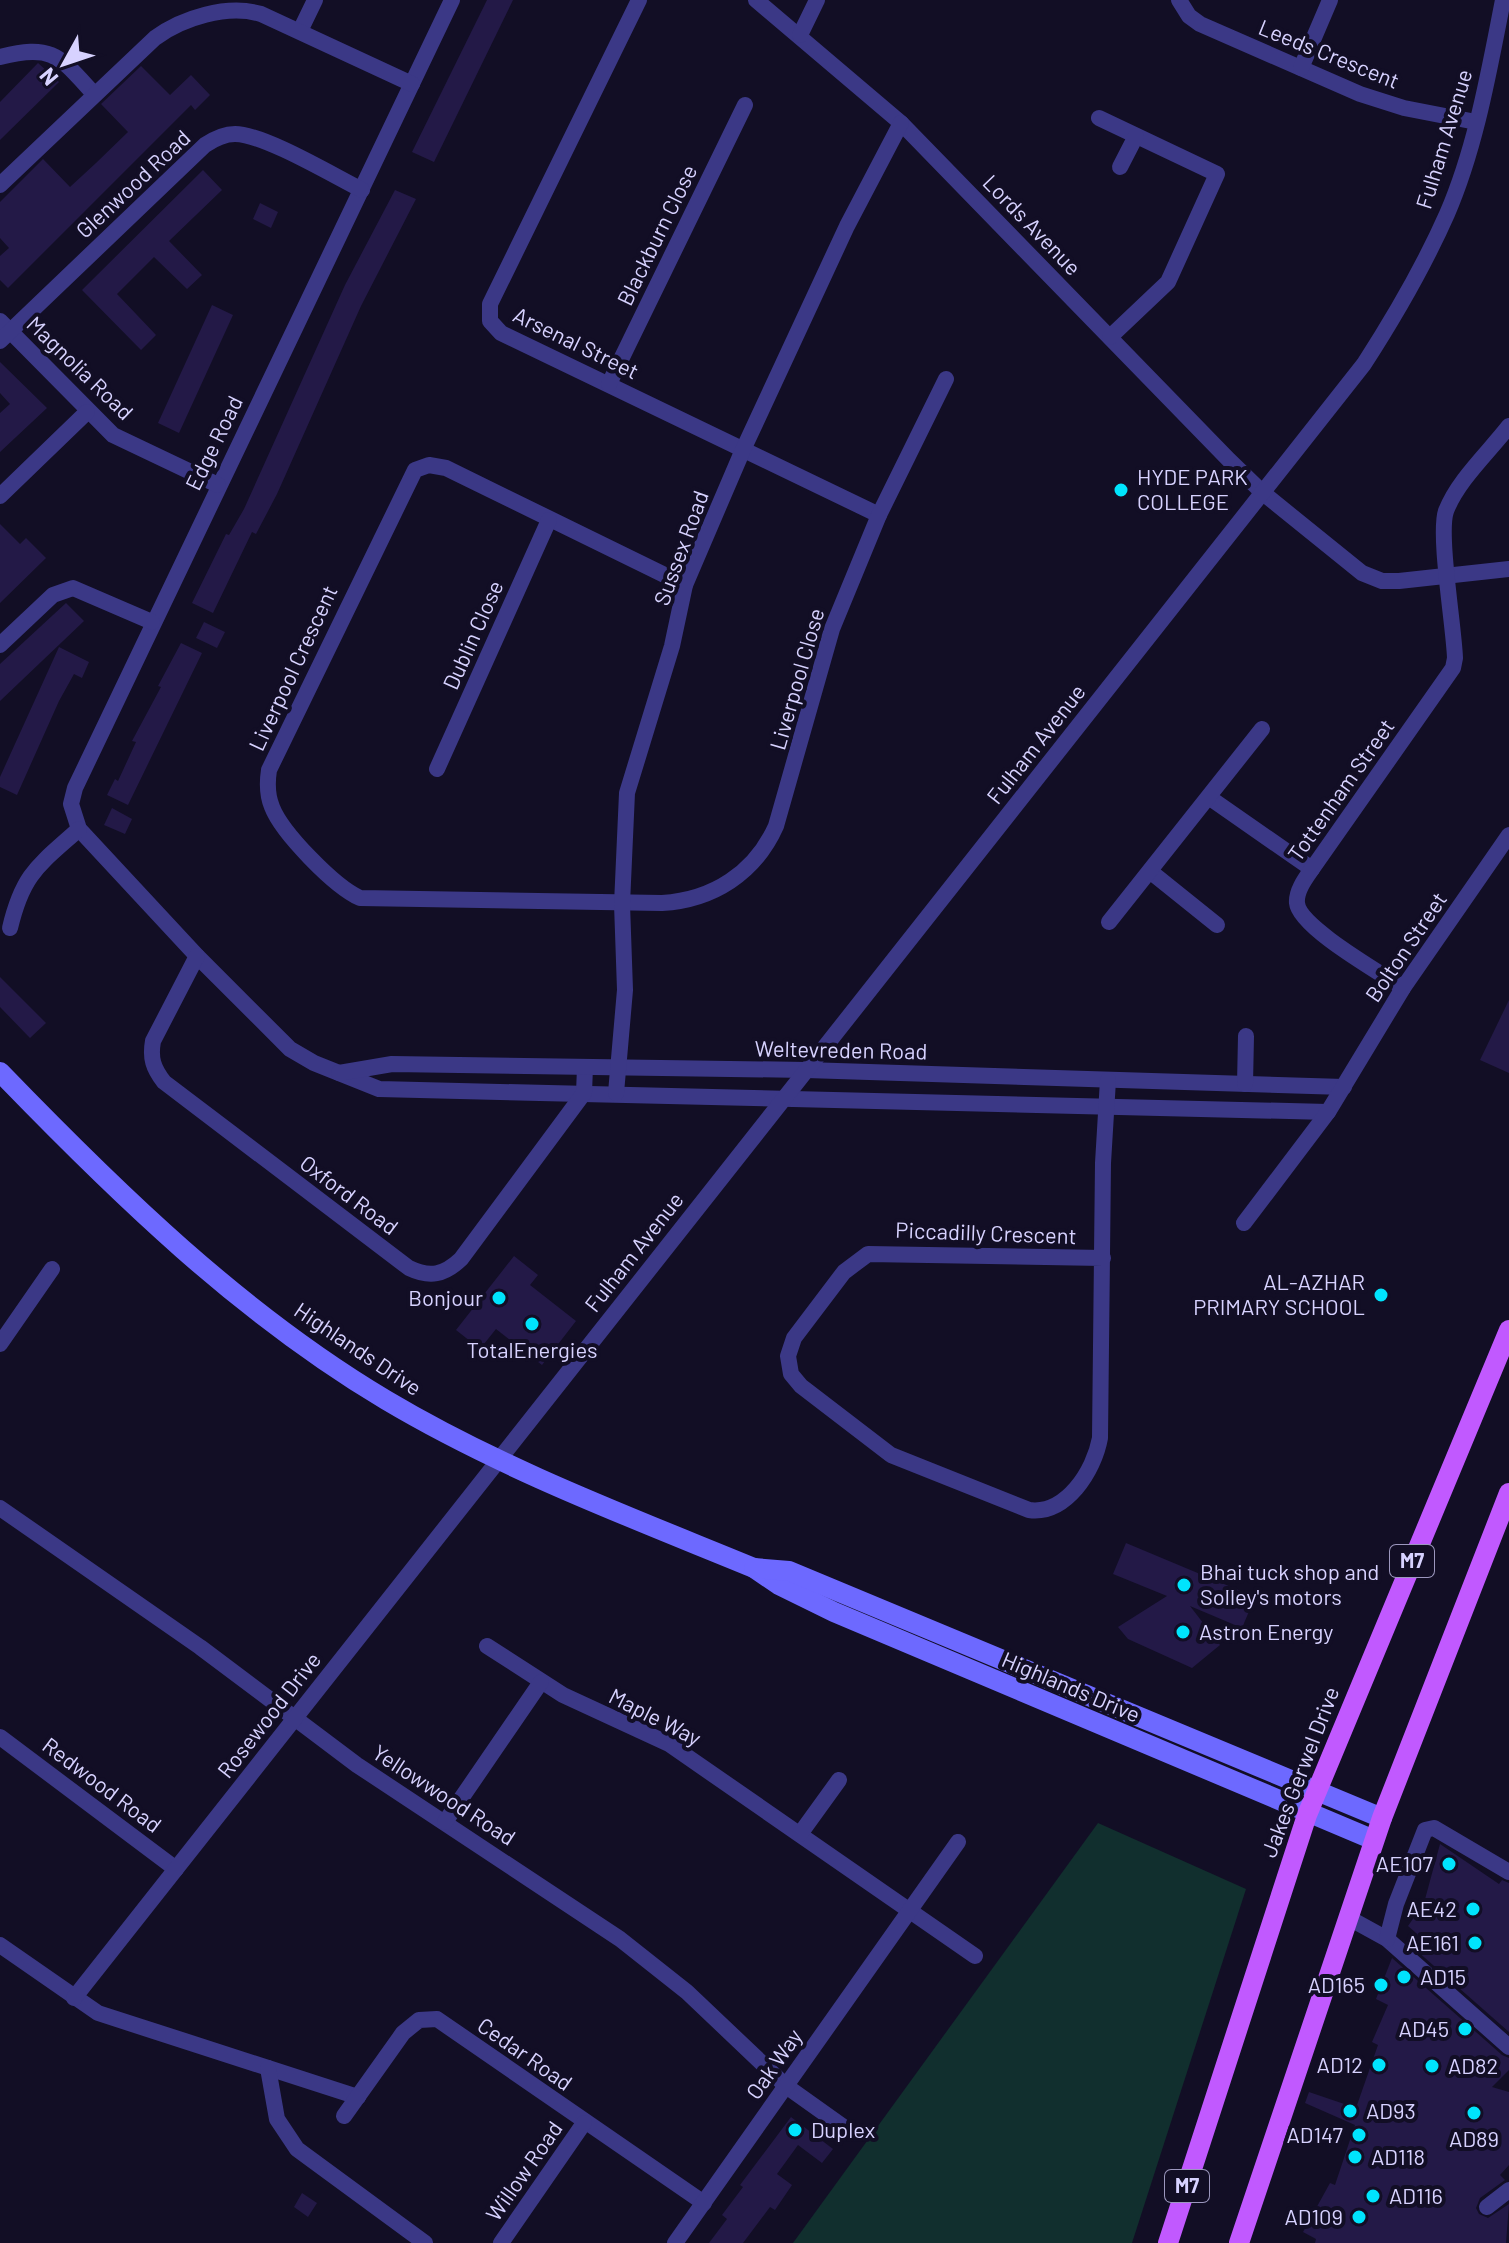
<svg xmlns="http://www.w3.org/2000/svg" width="1509" height="2243" font-family="Barlow,sans-serif">
	<style>
		.green { fill: #112f2e }
		.building { fill: #231947 }
		.lines { fill: none; stroke-linecap: round; stroke-linejoin: round }
		.minor { stroke: #3b3886; stroke-width: 16 }
		.secondary { stroke: #6d69ff; stroke-width: 20 }
		.primary { stroke: #c159ff; stroke-width: 20 }
		.poi-dot { fill: #00e4fd; stroke: #120e25; stroke-width: 3 }
		.labels { text-anchor: middle; stroke-width: 8; stroke-linejoin: round; paint-order: stroke }
		.shield { fill: #120e25; stroke: #9c97be; stroke-width: 2 }
		.shield-label { font-size: 20px; font-weight: bold; fill: #d7d2ff }
		.street-label { font-size: 22px; fill: #d7d2ff; stroke: #120e25 }
		.poi-label { font-size: 22px; fill: #d7d2ff; stroke: #120e25; text-anchor: end }
	</style>
	<rect width="100%" height="100%" fill="#120e25"/>
	<path class="green" d="M 1098,1823 L 1246,1889 L 1132,2243 L 793,2243 Z"/>
	<g class="building">
		<path d="M 487,0 L 513,0 L 434,162 L 412,152 Z"/>
		<path d="M 38,63 L 59,82 L 0,140 L 0,102 Z"/>
		<path d="M 141,66 L 170,95 L 191,75 L 210,95 L 195,110 L 191,105 L 8,288 L 0,280 L 0,256 L 9,248 L 0,238 L 0,202 L 43,159 L 70,187 L 96,163 L 128,132 L 101,104 Z"/>
		<path d="M 203,170 L 222,190 L 169,241 L 202,275 L 187,289 L 154,257 L 117,294 L 156,335 L 141,350 L 82,290 Z"/>
		<path d="M 395,190 L 416,199 L 361,306 L 277,494 L 256,534 L 252,532 L 213,613 L 192,603 L 226,534 L 229,535 L 244,509 L 345,285 Z"/>
		<path d="M 260,203 L 278,212 L 271,228 L 253,219 Z"/>
		<path d="M 212,305 L 233,315 L 179,433 L 158,423 Z"/>
		<path d="M 0,362 L 47,408 L 0,452 L 0,413 L 10,404 L 0,393 Z"/>
		<path d="M 0,524 L 20,544 L 26,538 L 46,558 L 0,603 Z"/>
		<path d="M 66,603 L 84,621 L 0,701 L 0,664 Z"/>
		<path d="M 204,622 L 225,632 L 217,648 L 196,638 Z"/>
		<path d="M 181,643 L 202,653 L 128,805 L 107,795 L 115,779 L 118,781 L 136,742 L 132,741 L 161,687 L 158,686 Z"/>
		<path d="M 59,647 L 89,662 L 82,678 L 74,674 L 59,701 L 17,795 L 0,787 L 0,777 Z"/>
		<path d="M 112,808 L 132,819 L 125,834 L 104,825 Z"/>
		<path d="M 0,977 L 46,1023 L 30,1038 L 0,1007 Z"/>
		<path d="M 1509,1000 L 1509,1073 L 1480,1060 Z"/>
		<path d="M 514,1256 L 538,1275 L 530,1285 L 576,1321 L 542,1365 L 496,1329 L 480,1349 L 456,1330 Z"/>
		<path d="M 1126,1543 L 1255,1597 L 1242,1628 L 1190,1606 L 1220,1645 L 1192,1668 L 1128,1639 L 1118,1627 L 1167,1596 L 1113,1574 Z"/>
		<path d="M 1440,1844 L 1499,1884 L 1502,1880 L 1509,1883 L 1509,2032 L 1408,1943 L 1415,1932 L 1408,1926 L 1424,1903 Z"/>
		<path d="M 1392,1958 L 1502,2055 L 1509,2058 L 1509,2070 L 1492,2087 L 1509,2092 L 1509,2165 L 1500,2175 L 1505,2180 L 1480,2198 L 1476,2208 L 1479,2214 L 1488,2218 L 1509,2204 L 1506,2243 L 1315,2243 L 1316,2239 L 1303,2232 L 1330,2183 L 1335,2185 L 1355,2125 L 1305,2103 L 1309,2092 L 1356,2108 L 1378,2045 L 1372,2042 L 1388,2005 L 1376,1999 Z"/>
		<path d="M 791,2117 L 833,2149 L 822,2163 L 798,2145 L 777,2174 L 792,2185 L 775,2210 L 770,2207 L 743,2243 L 709,2243 L 727,2219 L 722,2215 L 743,2187 L 740,2185 Z"/>
		<path d="M 302,2193 L 317,2203 L 308,2217 L 294,2207 Z"/>
	</g>
	<g class="lines">
		<g class="minor">
			<path d="M 452,0 L 75,788 L 71,804 L 79,829 L 197,956 L 290,1049 L 314,1063 L 379,1089 L 1328,1112"/>
			<path d="M 639,0 L 490,304 L 490,321 L 501,333 L 879,515"/>
			<path d="M 756,0 L 901,123 L 1229,460 L 1263,493 L 1362,573 L 1382,581 L 1399,581 L 1509,569"/>
			<path d="M 1179,0 L 1189,16 L 1200,24 L 1360,94 L 1404,108 L 1476,122"/>
			<path d="M 300,31 L 315,0"/>
			<path d="M 800,35 L 817,0"/>
			<path d="M 0,57 C 53,43 60,57 94,94"/>
			<path d="M 1301,68 L 1330,0"/>
			<path d="M 1099,118 L 1217,174 L 1168,282 L 1110,337"/>
			<path d="M 1120,167 L 1136,136"/>
			<path d="M 0,185 L 155,38 C 182,18 227,4 261,14 L 412,84"/>
			<path d="M 0,321 L 113,435 L 218,485"/>
			<path d="M 0,341 L 205,145 C 214,139 224,134 235,134 C 264,134 334,176 362,190"/>
			<path d="M 609,384 L 745,105"/>
			<path d="M 0,496 L 87,412"/>
			<path d="M 685,585 L 446,468 L 429,465 L 415,470 L 269,770 C 267,783 267,795 272,807 C 282,833 335,887 360,898 L 662,903 C 713,900 755,873 776,826 L 832,629 L 879,515 L 946,379"/>
			<path d="M 0,645 L 53,595 L 73,588 L 152,622"/>
			<path d="M 437,769 L 549,520"/>
			<path d="M 1210,798 L 1312,869"/>
			<path d="M 1151,872 L 1217,925"/>
			<path d="M 1109,922 L 1262,729"/>
			<path d="M 10,928 C 23,873 39,865 79,829"/>
			<path d="M 197,956 L 153,1041 C 150,1058 153,1068 164,1082 L 409,1268 C 430,1278 444,1275 461,1259 L 584,1093 L 585,1067"/>
			<path d="M 1403,988 C 1381,973 1299,927 1297,903 C 1296,891 1305,879 1312,869 L 1453,668 L 1455,658 C 1454,627 1438,534 1446,511 C 1458,480 1489,452 1509,426"/>
			<path d="M 339,1073 L 392,1064 L 806,1070 L 1344,1087"/>
			<path d="M 1245,1084 L 1246,1036"/>
			<path d="M 616,1093 L 625,990 L 622,904 L 627,793 L 672,646 L 685,585 L 742,452 L 847,226 L 901,123"/>
			<path d="M 1244,1223 L 1328,1112 L 1403,988 L 1509,835"/>
			<path d="M 1103,1258 L 868,1254 L 844,1272 L 794,1338 L 788,1356 L 791,1374 L 801,1386 L 891,1455 L 1029,1510 C 1066,1515 1094,1471 1100,1438 L 1103,1163 L 1108,1080"/>
			<path d="M 0,1344 L 52,1269"/>
			<path d="M 0,1508 L 200,1647 L 357,1765 L 620,1939 L 687,1992 L 786,2086 L 852,2133"/>
			<path d="M 487,1646 L 563,1695 L 669,1744 L 975,1956"/>
			<path d="M 0,1737 L 176,1869"/>
			<path d="M 445,1822 L 541,1682"/>
			<path d="M 800,1834 L 839,1780"/>
			<path d="M 1347,1917 L 1387,1939 L 1509,2047"/>
			<path d="M 1387,1939 L 1396,1904 L 1425,1830 L 1434,1828 L 1509,1872"/>
			<path d="M 0,1945 L 98,2013 L 358,2097"/>
			<path d="M 74,1998 L 1364,364 C 1395,316 1424,266 1447,214 C 1476,147 1489,71 1503,0"/>
			<path d="M 268,2068 L 277,2119 L 297,2149 L 425,2243"/>
			<path d="M 344,2116 L 403,2033 L 419,2020 L 437,2019 L 704,2203"/>
			<path d="M 1487,2207 L 1509,2190"/>
			<path d="M 501,2243 L 584,2123"/>
			<path d="M 675,2243 L 958,1842"/>
		</g>
		<g class="secondary">
			<path d="M 0,1072 C 117,1193 240,1313 386,1400 C 502,1469 630,1517 754,1568 L 779,1585 L 834,1612 L 1374,1840"/>
			<path d="M 754,1568 L 789,1571 L 1382,1818"/>
		</g>
		<g class="primary">
			<path d="M 1168,2243 L 1307,1815 L 1509,1330"/>
			<path d="M 1239,2243 L 1382,1818 L 1509,1493"/>
		</g>
	</g>
	<g class="poi-dot">
		<circle cx="1121" cy="490" r="8"/>
		<circle cx="1381" cy="1295" r="8"/>
		<circle cx="499" cy="1298" r="8"/>
		<circle cx="532" cy="1324" r="8"/>
		<circle cx="1184" cy="1585" r="8"/>
		<circle cx="1183" cy="1632" r="8"/>
		<circle cx="1449" cy="1864" r="8"/>
		<circle cx="1473" cy="1909" r="8"/>
		<circle cx="1475" cy="1943" r="8"/>
		<circle cx="1404" cy="1977" r="8"/>
		<circle cx="1381" cy="1985" r="8"/>
		<circle cx="1465" cy="2029" r="8"/>
		<circle cx="1379" cy="2065" r="8"/>
		<circle cx="1432" cy="2066" r="8"/>
		<circle cx="1350" cy="2111" r="8"/>
		<circle cx="1474" cy="2113" r="8"/>
		<circle cx="795" cy="2130" r="8"/>
		<circle cx="1359" cy="2135" r="8"/>
		<circle cx="1355" cy="2157" r="8"/>
		<circle cx="1373" cy="2196" r="8"/>
		<circle cx="1359" cy="2217" r="8"/>
	</g>
	<g class="labels">
		<g class="shield">
			<rect x="1390" y="1545" width="44" height="32" rx="6"/>
			<rect x="1165" y="2170" width="44" height="32" rx="6"/>
		</g>
		<g class="shield-label">
			<text x="1412" y="1568">M7</text>
			<text x="1187" y="2193">M7</text>
		</g>
		<g class="street-label">
			<text transform="translate(1329 54) rotate(22)" y="8">Leeds Crescent</text>
			<text transform="translate(1444 139) rotate(-73)" y="8">Fulham Avenue</text>
			<text transform="translate(133 184) rotate(-43)" y="8">Glenwood Road</text>
			<text transform="translate(1032 225) rotate(46)" y="8">Lords Avenue</text>
			<text transform="translate(657 235) rotate(-64)" y="8">Blackburn Close</text>
			<text transform="translate(576 343) rotate(26)" y="8">Arsenal Street</text>
			<text transform="translate(80 368) rotate(44)" y="8">Magnolia Road</text>
			<text transform="translate(214 443) rotate(-64)" y="8">Edge Road</text>
			<text transform="translate(681 548) rotate(-70)" y="8">Sussex Road</text>
			<text transform="translate(473 635) rotate(-66)" y="8">Dublin Close</text>
			<text transform="translate(293 668) rotate(-65)" y="8">Liverpool Crescent</text>
			<text transform="translate(797 679) rotate(-74)" y="8">Liverpool Close</text>
			<text transform="translate(1036 744) rotate(-52)" y="8">Fulham Avenue</text>
			<text transform="translate(1341 790) rotate(-55)" y="8">Tottenham Street</text>
			<text transform="translate(1406 947) rotate(-56)" y="8">Bolton Street</text>
			<text transform="translate(841 1050) rotate(1)" y="8">Weltevreden Road</text>
			<text transform="translate(349 1195) rotate(37)" y="8">Oxford Road</text>
			<text transform="translate(986 1233) rotate(2)" y="8">Piccadilly Crescent</text>
			<text transform="translate(634 1252) rotate(-52)" y="8">Fulham Avenue</text>
			<text transform="translate(358 1349) rotate(34)" y="8">Highlands Drive</text>
			<text transform="translate(1071 1687) rotate(23)" y="8">Highlands Drive</text>
			<text transform="translate(269 1715) rotate(-52)" y="8">Rosewood Drive</text>
			<text transform="translate(655 1717) rotate(27)" y="8">Maple Way</text>
			<text transform="translate(1300 1772) rotate(-69)" y="8">Jakes Gerwel Drive</text>
			<text transform="translate(102 1785) rotate(37)" y="8">Redwood Road</text>
			<text transform="translate(444 1795) rotate(33)" y="8">Yellowwood Road</text>
			<text transform="translate(525 2054) rotate(35)" y="8">Cedar Road</text>
			<text transform="translate(774 2064) rotate(-55)" y="8">Oak Way</text>
			<text transform="translate(524 2171) rotate(-55)" y="8">Willow Road</text>
		</g>
		<g class="poi-label">
			<text x="1137" y="485" text-anchor="start">HYDE PARK<tspan x="1137" dy="25">COLLEGE</tspan></text>
			<text x="1365" y="1290">AL-AZHAR<tspan x="1365" dy="25">PRIMARY SCHOOL</tspan></text>
			<text x="483" y="1306">Bonjour</text>
			<text x="532" y="1358" text-anchor="middle">TotalEnergies</text>
			<text x="1200" y="1580" text-anchor="start">Bhai tuck shop and<tspan x="1200" dy="25">Solley's motors</tspan></text>
			<text x="1199" y="1640" text-anchor="start">Astron Energy</text>
			<text x="1433" y="1872">AE107</text>
			<text x="1457" y="1917">AE42</text>
			<text x="1459" y="1951">AE161</text>
			<text x="1420" y="1985" text-anchor="start">AD15</text>
			<text x="1365" y="1993">AD165</text>
			<text x="1449" y="2037">AD45</text>
			<text x="1363" y="2073">AD12</text>
			<text x="1448" y="2074" text-anchor="start">AD82</text>
			<text x="1366" y="2119" text-anchor="start">AD93</text>
			<text x="811" y="2138" text-anchor="start">Duplex</text>
			<text x="1343" y="2143">AD147</text>
			<text x="1474" y="2147" text-anchor="middle">AD89</text>
			<text x="1371" y="2165" text-anchor="start">AD118</text>
			<text x="1389" y="2204" text-anchor="start">AD116</text>
			<text x="1343" y="2225">AD109</text>
		</g>
	</g>
	<g transform="translate(64 64) rotate(230)" stroke="#120e25" stroke-width="6" paint-order="stroke">
	<path d="M0-6L14 30L0 20L-14 30Z" fill="#d7d2ff"/>
	<text y="-12" font-size="22" font-weight="bold" text-anchor="middle" fill="#d7d2ff">N</text>
	</g>
</svg>
